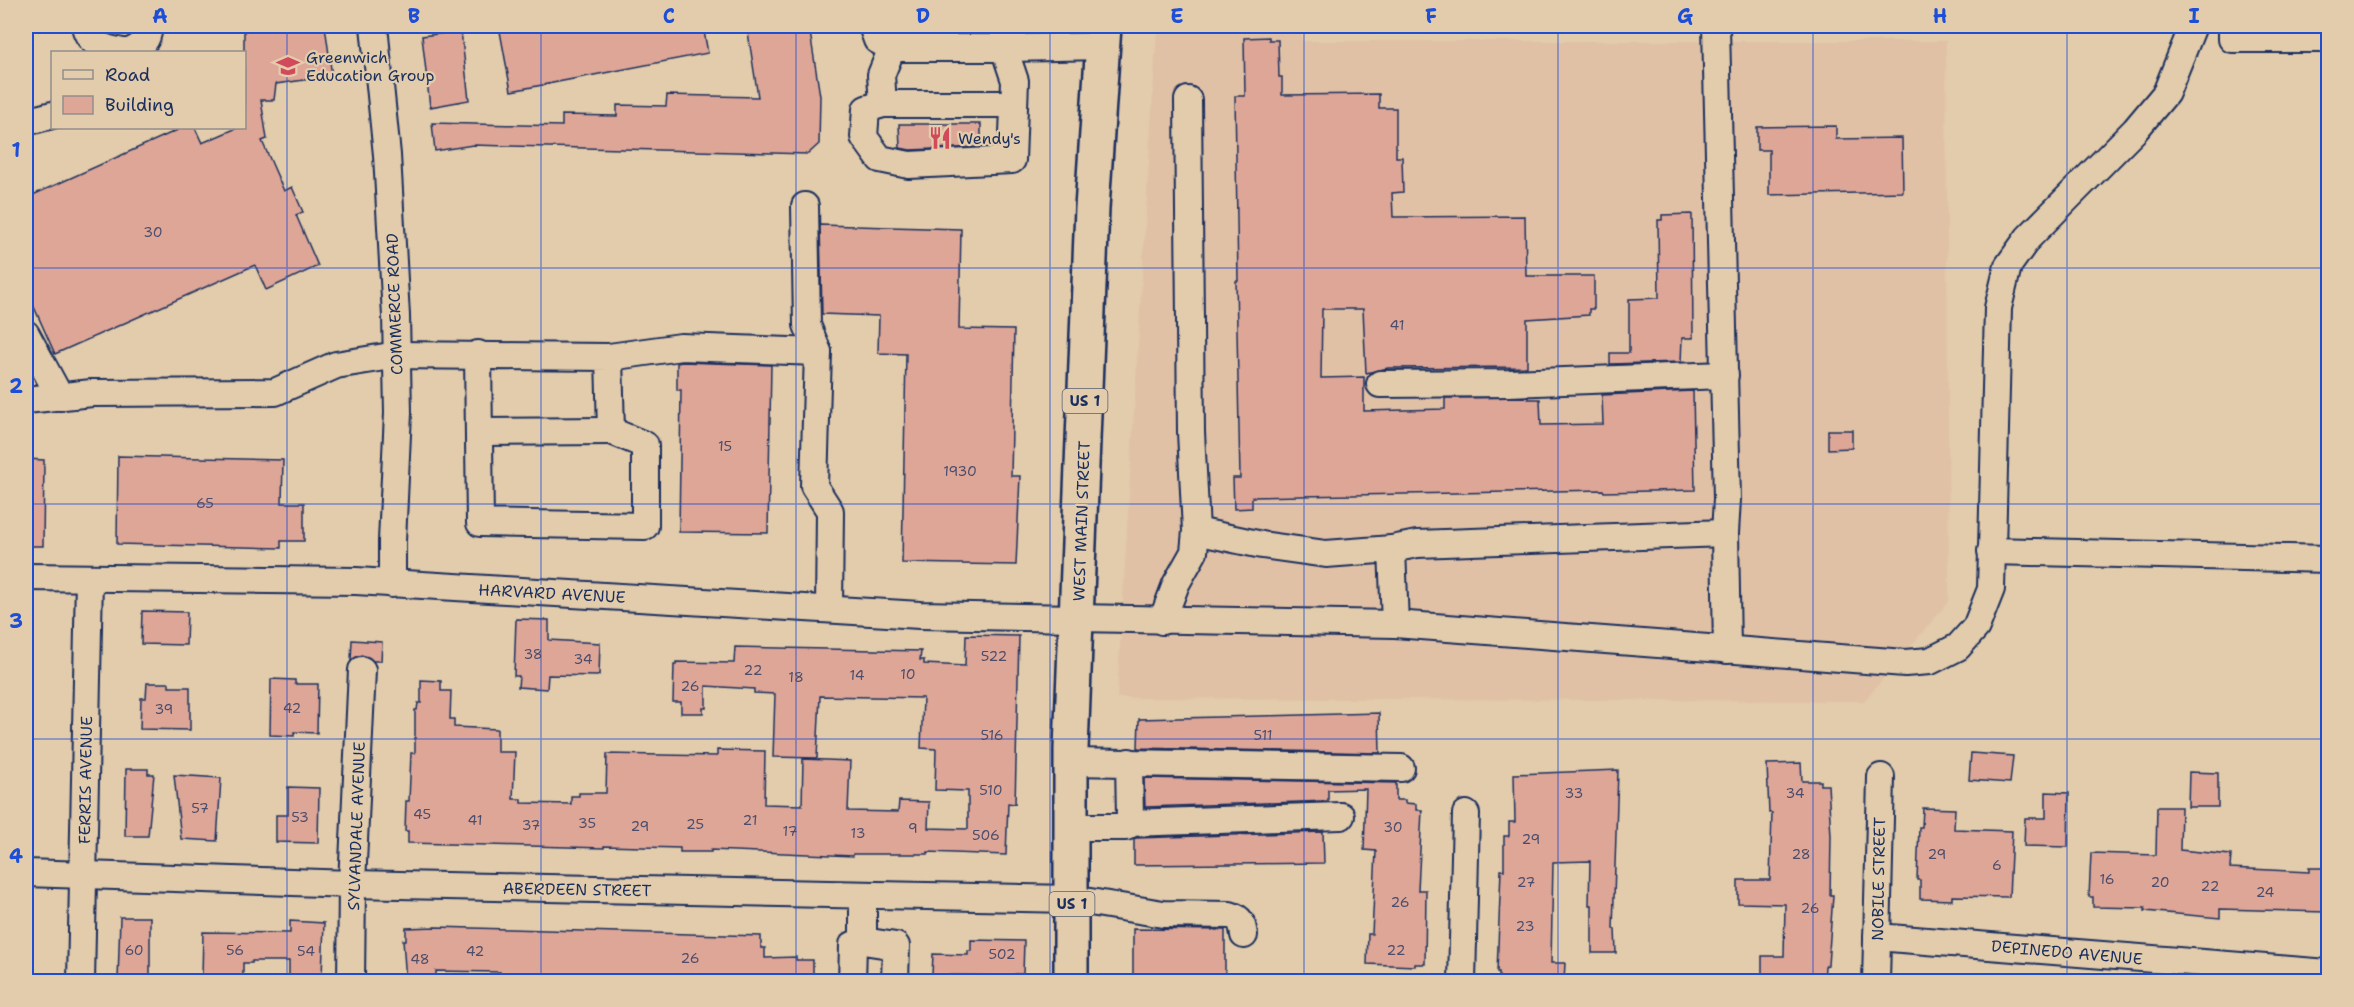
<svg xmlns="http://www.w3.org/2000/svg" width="2354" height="1007" font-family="'Shantell Sans',sans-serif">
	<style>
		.built { fill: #e1c1a5 }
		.building { fill: #dea697; stroke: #1b2f5e; stroke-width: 1.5 }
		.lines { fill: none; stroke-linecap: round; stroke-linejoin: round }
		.minor-casing { stroke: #1b2f5e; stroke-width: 30 }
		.major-casing { stroke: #1b2f5e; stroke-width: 38 }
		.minor { stroke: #e2ccab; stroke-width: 26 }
		.major { stroke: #e2ccab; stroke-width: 33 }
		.grid { fill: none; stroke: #1d4ed8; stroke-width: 1.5; stroke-opacity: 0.55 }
		.labels { text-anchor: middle; stroke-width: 4.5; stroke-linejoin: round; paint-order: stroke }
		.number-label { font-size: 14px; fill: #4c4d6c }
		.shield { fill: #e2ccab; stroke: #575e75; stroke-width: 1.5 }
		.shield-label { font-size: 15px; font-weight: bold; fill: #1b2f5e }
		.poi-label { font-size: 16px; fill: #1b2f5e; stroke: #e2ccab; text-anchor: start }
		.street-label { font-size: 16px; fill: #1b2f5e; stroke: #e2ccab }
		.neatline { fill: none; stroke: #1d4ed8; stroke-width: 2 }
		.grid-label { font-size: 20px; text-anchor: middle; font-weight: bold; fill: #1d4ed8 }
	</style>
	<rect width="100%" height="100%" fill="#e2ccab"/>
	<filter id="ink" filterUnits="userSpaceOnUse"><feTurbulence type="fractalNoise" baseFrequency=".0167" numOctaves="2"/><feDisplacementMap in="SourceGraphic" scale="12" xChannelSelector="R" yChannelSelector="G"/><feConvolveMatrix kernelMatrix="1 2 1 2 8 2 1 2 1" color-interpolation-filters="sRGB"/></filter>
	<g filter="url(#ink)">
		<path class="built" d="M 1157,26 L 1301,26 L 1302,41 L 1946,41 L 1949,601 L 1864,701 L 1117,698 Z"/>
		<g class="building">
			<path d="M 244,26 L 325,26 L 332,76 L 276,84 L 274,100 L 261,100 L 267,139 L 262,141 L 284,191 L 292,187 L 303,212 L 296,215 L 318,266 L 266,290 L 255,265 L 55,354 L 26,289 L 26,198 L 182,128 L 195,128 L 202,143 L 237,128 L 244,128 Z"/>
			<path d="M 499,26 L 703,26 L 708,53 L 511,91 Z"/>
			<path d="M 747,26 L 809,26 L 820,96 L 819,144 L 808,154 L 473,145 L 435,151 L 432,123 L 562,126 L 562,115 L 617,116 L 617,105 L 666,106 L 667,95 L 758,97 Z"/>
			<path d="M 461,31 L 469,100 L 430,107 L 422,36 Z"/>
			<path d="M 1269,37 L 1269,40 L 1278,40 L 1279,77 L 1282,77 L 1282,95 L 1379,94 L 1379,108 L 1396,108 L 1396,157 L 1402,157 L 1403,192 L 1392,193 L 1393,217 L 1525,216 L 1526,276 L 1594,276 L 1594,309 L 1589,309 L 1589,315 L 1527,319 L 1527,367 L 1388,368 L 1366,373 L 1363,309 L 1322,309 L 1321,378 L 1364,377 L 1364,411 L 1445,409 L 1445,398 L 1528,397 L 1528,399 L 1540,399 L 1541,425 L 1603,424 L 1602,395 L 1693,391 L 1695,490 L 1604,492 L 1603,490 L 1252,497 L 1252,508 L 1234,509 L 1233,478 L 1240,478 L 1236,281 L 1238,281 L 1235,96 L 1245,96 L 1244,38 Z"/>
			<path d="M 899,124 L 981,124 L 981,147 L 910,150 L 900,148 Z"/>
			<path d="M 1836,126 L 1836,139 L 1902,138 L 1903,192 L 1769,195 L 1769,150 L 1757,150 L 1757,127 Z"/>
			<path d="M 1692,214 L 1693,338 L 1682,338 L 1681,362 L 1610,364 L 1610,353 L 1629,353 L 1629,299 L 1659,298 L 1658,220 L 1662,220 L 1662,215 Z"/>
			<path d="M 820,225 L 961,229 L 959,329 L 1014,330 L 1011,476 L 1020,476 L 1016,565 L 902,563 L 906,354 L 878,353 L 879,316 L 822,314 Z"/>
			<path d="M 682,362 L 771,365 L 768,533 L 679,532 L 681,390 L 677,390 L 677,363 Z"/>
			<path d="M 1828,430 L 1852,430 L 1852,448 L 1828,449 Z"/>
			<path d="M 118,456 L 283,460 L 282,503 L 304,503 L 304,541 L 281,541 L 281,548 L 117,544 Z"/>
			<path d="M 26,459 L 44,460 L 43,546 L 26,546 Z"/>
			<path d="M 142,611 L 187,612 L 186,645 L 141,644 Z"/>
			<path d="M 516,619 L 549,620 L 549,640 L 600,643 L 599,675 L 597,676 L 548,675 L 547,689 L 518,687 L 519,676 L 514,676 Z"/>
			<path d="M 966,635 L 1019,636 L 1015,804 L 1008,803 L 1006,855 L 928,852 L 928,854 L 853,854 L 853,856 L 711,850 L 711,852 L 680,852 L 680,848 L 604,846 L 604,848 L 408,843 L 408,831 L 405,831 L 406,801 L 409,801 L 411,753 L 415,753 L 415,710 L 417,710 L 418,703 L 421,703 L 421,680 L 441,681 L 441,691 L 451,691 L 450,719 L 454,719 L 454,727 L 497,729 L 497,752 L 515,752 L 513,799 L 521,799 L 521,803 L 571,804 L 571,796 L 579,796 L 579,793 L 606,793 L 607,754 L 717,756 L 717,750 L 765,751 L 764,804 L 802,805 L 803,759 L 850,761 L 848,811 L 898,812 L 899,801 L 929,802 L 928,828 L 968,829 L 968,791 L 935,790 L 936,749 L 921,748 L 923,698 L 820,696 L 817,758 L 773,757 L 775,694 L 754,693 L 754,689 L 706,686 L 706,708 L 703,708 L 703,713 L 681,713 L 681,702 L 673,702 L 674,665 L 676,665 L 676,662 L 734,663 L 735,647 L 921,651 L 920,660 L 924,660 L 924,664 L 965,666 Z"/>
			<path d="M 352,640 L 382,642 L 381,661 L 373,661 L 362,655 L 351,660 Z"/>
			<path d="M 271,679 L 295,680 L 295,684 L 318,684 L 317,733 L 294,732 L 294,736 L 270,735 Z"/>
			<path d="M 147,683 L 169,683 L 169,687 L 190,687 L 190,730 L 140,729 L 141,698 L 146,698 Z"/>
			<path d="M 1379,713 L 1380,753 L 1138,748 L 1139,719 Z"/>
			<path d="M 1971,753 L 2013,756 L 2010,783 L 1969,780 Z"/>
			<path d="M 1801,763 L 1802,781 L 1821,781 L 1821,785 L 1828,785 L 1831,836 L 1830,895 L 1833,895 L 1828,965 L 1825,966 L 1824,981 L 1762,980 L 1762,956 L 1784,956 L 1785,904 L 1738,903 L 1738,880 L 1770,880 L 1772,813 L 1769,813 L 1767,764 Z"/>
			<path d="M 126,769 L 148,769 L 148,774 L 154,774 L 148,836 L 125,836 Z"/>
			<path d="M 1618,770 L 1613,929 L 1615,929 L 1616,953 L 1592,953 L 1592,905 L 1589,905 L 1590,861 L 1553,862 L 1551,963 L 1565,963 L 1564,981 L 1499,981 L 1499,972 L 1497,972 L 1501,870 L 1504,870 L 1504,836 L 1509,836 L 1509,822 L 1515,822 L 1514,774 Z"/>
			<path d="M 2189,772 L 2218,773 L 2218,807 L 2188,807 Z"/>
			<path d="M 174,775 L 221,778 L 217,841 L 181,839 Z"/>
			<path d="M 1144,778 L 1396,783 L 1396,800 L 1405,800 L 1405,803 L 1416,804 L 1416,810 L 1422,810 L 1418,890 L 1426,890 L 1425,964 L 1415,964 L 1415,966 L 1367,964 L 1368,934 L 1372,934 L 1376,851 L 1364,850 L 1366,789 L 1328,790 L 1328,801 L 1145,807 Z"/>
			<path d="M 288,787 L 319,788 L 318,843 L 276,842 L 276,815 L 288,815 Z"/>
			<path d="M 2046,792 L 2069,793 L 2068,847 L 2024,846 L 2025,818 L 2046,818 Z"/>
			<path d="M 2157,807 L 2181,807 L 2180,850 L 2231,855 L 2230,868 L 2309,872 L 2309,868 L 2328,868 L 2328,906 L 2327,906 L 2326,912 L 2220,909 L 2220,918 L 2145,911 L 2145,908 L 2093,907 L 2093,897 L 2089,897 L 2091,853 L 2156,855 Z"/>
			<path d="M 1923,808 L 1955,809 L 1954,829 L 2012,831 L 2009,897 L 1952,896 L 1952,900 L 1920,899 L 1920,880 L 1917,880 L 1919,827 L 1922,827 Z"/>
			<path d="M 1323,832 L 1324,863 L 1134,865 L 1134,840 L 1136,838 Z"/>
			<path d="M 120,917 L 150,917 L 150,981 L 118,981 Z"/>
			<path d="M 290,921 L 324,923 L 322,976 L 316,976 L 316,981 L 296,981 L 296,976 L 289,976 L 289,961 L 252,961 L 252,963 L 243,963 L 243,977 L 202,977 L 203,932 L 290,933 Z"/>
			<path d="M 436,927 L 761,936 L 761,948 L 765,948 L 765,958 L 796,957 L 796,960 L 813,960 L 813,981 L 732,981 L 732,979 L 680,978 L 680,980 L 650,980 L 650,981 L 499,981 L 500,972 L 436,971 L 436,981 L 406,981 L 403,940 L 406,940 L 406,928 Z"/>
			<path d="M 1133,929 L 1225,930 L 1225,981 L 1133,981 Z"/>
			<path d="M 971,940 L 1024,941 L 1023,974 L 1015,974 L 1015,976 L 932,975 L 933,954 L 968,955 L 968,951 L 971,951 Z"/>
		</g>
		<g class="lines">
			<g class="minor-casing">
				<g id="minor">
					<path d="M 85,26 C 89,45 106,49 123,52"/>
					<path d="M 374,26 L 387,155 L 396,316 L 398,413 L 392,541 L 392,584"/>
					<path d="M 872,26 L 877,40 L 892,48 L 1004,48 L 1015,81 L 1012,160 L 909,165 L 880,159 L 864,137 L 866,109 L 883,104 L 1014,104"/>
					<path d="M 1004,26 L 1004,48 L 1103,46"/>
					<path d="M 1716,26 L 1727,499 L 1725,533 L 1727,650"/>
					<path d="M 2232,26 L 2232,39 L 2328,39"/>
					<path d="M 129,52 C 143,46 148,40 149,26"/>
					<path d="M 883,104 L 881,75 L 892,48"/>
					<path d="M 26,122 L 52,115"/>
					<path d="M 805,206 L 807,325 L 818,352 L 814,486 L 830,511 L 829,609"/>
					<path d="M 26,334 L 60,397"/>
					<path d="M 609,357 L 681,347 L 818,352"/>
					<path d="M 1380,384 L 1509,383 L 1725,375"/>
					<path d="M 26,400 L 92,393 L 275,392 L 336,365 L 397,355 L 609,357 L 611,431 L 645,445 L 645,526 L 480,523 L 478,354"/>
					<path d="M 479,432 L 611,431"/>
					<path d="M 1196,531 L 1262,545 L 1326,554 L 1392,549 L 1395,624"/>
					<path d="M 1392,549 L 1417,544 L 1725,533"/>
					<path d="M 1991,551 L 2328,559"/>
					<path d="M 26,577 L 356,581 L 920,615 L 1395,624 L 1905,663 L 1930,661 L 1958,647 L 1976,627 L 1991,589 L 1998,308 L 2008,266 L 2028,238 L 2135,130 L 2166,93 L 2193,26"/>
					<path d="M 1162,621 L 1176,584 L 1194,552 L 1196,531 L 1191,432 L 1188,100"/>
					<path d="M 1072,762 L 1401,768"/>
					<path d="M 1129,823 L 1341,816"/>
					<path d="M 1072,827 L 1126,827 L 1130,818 L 1129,762"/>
					<path d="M 26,873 L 352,884 L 1072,899 L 1163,914 L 1230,915 C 1242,918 1242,924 1244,935"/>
					<path d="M 1877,937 L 2328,973"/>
					<path d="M 863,941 L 863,895"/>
					<path d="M 81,982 L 89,578"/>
					<path d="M 351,982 L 352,884 L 362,670"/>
					<path d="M 852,982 L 853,945 L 863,941 L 896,946 L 895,982"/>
					<path d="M 1462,982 L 1466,814"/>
					<path d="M 1876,982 L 1881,777"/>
				</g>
			</g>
			<g class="major-casing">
				<path id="major" d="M 1071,982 L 1071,749 L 1092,208 L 1104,26"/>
			</g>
			<use href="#minor" class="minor"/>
			<use href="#major" class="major"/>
		</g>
	</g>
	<path class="grid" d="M 287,26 L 287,982M 541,26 L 541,982M 796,26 L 796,982M 1050,26 L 1050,982M 1304,26 L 1304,982M 1558,26 L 1558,982M 1813,26 L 1813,982M 2067,26 L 2067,982M 26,268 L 2328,268M 26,504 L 2328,504M 26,739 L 2328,739"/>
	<defs>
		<g id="school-bare" transform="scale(1.8)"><path d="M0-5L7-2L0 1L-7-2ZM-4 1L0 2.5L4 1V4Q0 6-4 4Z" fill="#d1495b" stroke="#e2ccab" stroke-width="2.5" paint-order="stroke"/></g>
		<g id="restaurant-bare" transform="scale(1.8)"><path d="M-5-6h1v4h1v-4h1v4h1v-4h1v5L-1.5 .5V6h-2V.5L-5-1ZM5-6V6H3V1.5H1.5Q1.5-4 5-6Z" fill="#d1495b" stroke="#e2ccab" stroke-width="2.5" paint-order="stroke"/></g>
	</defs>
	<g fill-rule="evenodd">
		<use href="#school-bare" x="288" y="66"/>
		<use href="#restaurant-bare" x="940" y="138"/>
	</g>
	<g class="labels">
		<g class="number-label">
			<text x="153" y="237">30</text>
			<text x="1397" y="330">41</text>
			<text x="725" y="451">15</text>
			<text x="960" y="476">1930</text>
			<text x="205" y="508">65</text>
			<text x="533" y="659">38</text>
			<text x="994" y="661">522</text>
			<text x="583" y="664">34</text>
			<text x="753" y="675">22</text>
			<text x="908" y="679">10</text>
			<text x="857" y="680">14</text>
			<text x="796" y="682">18</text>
			<text x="690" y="691">26</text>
			<text x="292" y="713">42</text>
			<text x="164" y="714">39</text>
			<text x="992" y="740">516</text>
			<text x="1263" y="740">511</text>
			<text x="991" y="795">510</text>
			<text x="1574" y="798">33</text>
			<text x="1795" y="798">34</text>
			<text x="200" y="813">57</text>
			<text x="422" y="819">45</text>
			<text x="300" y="822">53</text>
			<text x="475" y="825">41</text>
			<text x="750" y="825">21</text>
			<text x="587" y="828">35</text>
			<text x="695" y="829">25</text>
			<text x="531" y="830">37</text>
			<text x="640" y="831">29</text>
			<text x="1393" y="832">30</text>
			<text x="913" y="833">9</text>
			<text x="790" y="836">17</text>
			<text x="858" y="838">13</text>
			<text x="986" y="840">506</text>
			<text x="1531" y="844">29</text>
			<text x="1801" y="859">28</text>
			<text x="1937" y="859">29</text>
			<text x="1997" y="870">6</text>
			<text x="2107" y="884">16</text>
			<text x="1526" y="887">27</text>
			<text x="2160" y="887">20</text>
			<text x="2210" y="891">22</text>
			<text x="2265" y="897">24</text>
			<text x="1400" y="907">26</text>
			<text x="1810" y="913">26</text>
			<text x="1525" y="931">23</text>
			<text x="134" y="955">60</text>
			<text x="235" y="955">56</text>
			<text x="1396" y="955">22</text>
			<text x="306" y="956">54</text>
			<text x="475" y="956">42</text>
			<text x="1002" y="959">502</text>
			<text x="690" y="963">26</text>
			<text x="420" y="964">48</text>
		</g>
		<g class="shield">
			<rect x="1062.5" y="389" width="45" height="24" rx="4.5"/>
			<rect x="1049.5" y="892" width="45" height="24" rx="4.5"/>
		</g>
		<g class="shield-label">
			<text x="1085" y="406">US 1</text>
			<text x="1072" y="909">US 1</text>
		</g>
		<g class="poi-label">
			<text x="306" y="63">Greenwich<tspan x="306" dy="18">Education Group</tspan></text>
			<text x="958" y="144">Wendy's</text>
		</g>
		<g class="street-label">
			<text transform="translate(394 304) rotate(-92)" y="6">COMMERCE ROAD</text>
			<text transform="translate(1081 521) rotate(-88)" y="6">WEST MAIN STREET</text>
			<text transform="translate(552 593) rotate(3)" y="6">HARVARD AVENUE</text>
			<text transform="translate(85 780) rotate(-89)" y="6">FERRIS AVENUE</text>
			<text transform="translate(356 826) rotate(-88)" y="6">SYLVANDALE AVENUE</text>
			<text transform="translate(1878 879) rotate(-89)" y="6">NOBILE STREET</text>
			<text transform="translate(577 889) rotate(1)" y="6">ABERDEEN STREET</text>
			<text transform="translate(2067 952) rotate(5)" y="6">DEPINEDO AVENUE</text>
		</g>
	</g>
	<rect width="2354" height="1007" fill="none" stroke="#e2ccab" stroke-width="66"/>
	<rect x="51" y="51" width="195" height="78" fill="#e2ccab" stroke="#928d8c" stroke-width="1.5"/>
	<rect x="63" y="70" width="30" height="9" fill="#e2ccab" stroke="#928d8c" stroke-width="1.5"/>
	<text x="105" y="81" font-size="18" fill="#1b2f5e">Road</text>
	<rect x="63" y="96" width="30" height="18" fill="#dea697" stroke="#928d8c" stroke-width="1.5"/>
	<text x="105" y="111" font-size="18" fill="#1b2f5e">Building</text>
	<rect x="33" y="33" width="2288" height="941" class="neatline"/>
	<g class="grid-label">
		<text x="160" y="23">A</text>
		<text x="414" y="23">B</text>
		<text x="669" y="23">C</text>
		<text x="923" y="23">D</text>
		<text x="1177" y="23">E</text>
		<text x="1431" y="23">F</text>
		<text x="1685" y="23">G</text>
		<text x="1940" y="23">H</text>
		<text x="2194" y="23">I</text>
		<text x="16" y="157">1</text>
		<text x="16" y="393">2</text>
		<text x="16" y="628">3</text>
		<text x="16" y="863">4</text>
	</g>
</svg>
